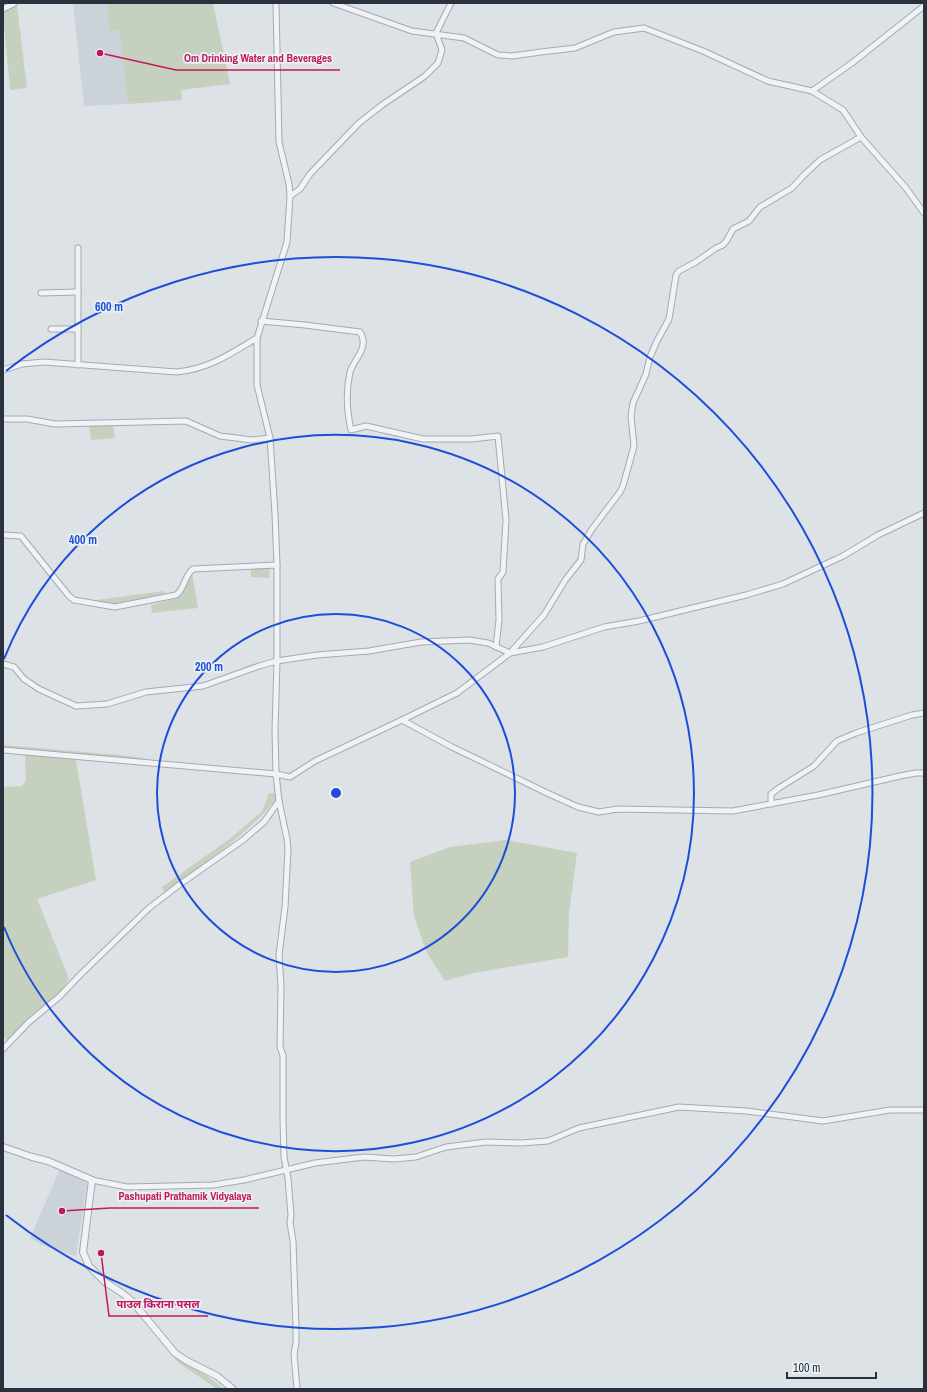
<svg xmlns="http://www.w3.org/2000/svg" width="927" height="1392" font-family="'Archivo Narrow','Noto Sans Devanagari',sans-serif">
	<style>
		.built { fill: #cbd2d9 }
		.green { fill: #c5d1be }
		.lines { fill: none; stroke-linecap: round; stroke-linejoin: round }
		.minor-casing { stroke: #a3aab1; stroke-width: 7 }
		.tertiary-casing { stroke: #a3aab1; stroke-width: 8 }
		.minor { stroke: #f0f2f5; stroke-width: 5 }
		.tertiary { stroke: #f0f2f5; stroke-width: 6 }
		.ring { fill: none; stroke: #1d4ed8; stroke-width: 2 }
		.centre { fill: #1d4ed8; stroke: #ecf1f5; stroke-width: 2 }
		.ring-label { font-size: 12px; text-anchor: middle; font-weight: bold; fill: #1d4ed8; stroke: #ecf1f5; stroke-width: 3.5; stroke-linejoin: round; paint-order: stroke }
		.leader { fill: none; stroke: #c2185b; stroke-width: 1.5 }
		.callout-dot { fill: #c2185b; stroke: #ecf1f5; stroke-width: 1.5 }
		.callout-label { font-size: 11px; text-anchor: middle; font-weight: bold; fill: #c2185b; stroke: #ecf1f5; stroke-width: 3.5; stroke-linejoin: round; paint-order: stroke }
	</style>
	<rect width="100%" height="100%" fill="#dde2e7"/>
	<g class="built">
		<path d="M 73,3 L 107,3 L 109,31 L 119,29 L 128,104 L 84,106 Z"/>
		<path d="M 60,1169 L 80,1177 L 87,1184 L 76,1256 L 42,1245 L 30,1238 Z"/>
	</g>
	<g class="green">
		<path d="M 107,3 L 213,3 L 230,84 L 181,90 L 182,100 L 128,104 L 119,29 L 109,31 Z"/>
		<path d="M 17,6 L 27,88 L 10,90 L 3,13 Z"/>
		<path d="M 89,426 L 113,426 L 115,438 L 91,440 Z"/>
		<path d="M 270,566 L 269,578 L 251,577 L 251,569 Z"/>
		<path d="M 192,573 L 198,608 L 152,613 L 151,605 C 179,598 179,601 192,573 Z"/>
		<path d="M 164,591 L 165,594 L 115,605 L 89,601 Z"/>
		<path d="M 3,745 L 120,755 L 145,758 L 142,759 L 3,747 Z"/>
		<path d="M 25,754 L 76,760 L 96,880 L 37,899 L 69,979 L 58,995 L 7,1041 L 3,1035 L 3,787 L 22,786 L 26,780 Z"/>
		<path d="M 269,793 L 275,793 L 276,799 C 246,837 203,863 165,893 L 162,887 L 231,838 L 262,811 Z"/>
		<path d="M 506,840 L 577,853 L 569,913 L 568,957 L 473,973 L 445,981 L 427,953 L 414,917 L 410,862 L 450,847 Z"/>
		<path d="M 174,1357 L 207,1376 L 224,1389 L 217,1389 L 176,1361 Z"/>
	</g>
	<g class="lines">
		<g class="minor-casing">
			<g id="minor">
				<path d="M 276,3 L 279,142 L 289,184 L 290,196 L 287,242 L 257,338 L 257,385 L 270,438 L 275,514 L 277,565 L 277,661 L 275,730 L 276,774 L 279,801 L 287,839 L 288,849 L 285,907 L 279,955 L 281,986 L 280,1047 L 283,1055 L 283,1119 L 284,1157 L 288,1178 L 291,1215 L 290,1223 L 293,1241 L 296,1327 L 296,1343 L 294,1354 L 297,1389"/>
				<path d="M 333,3 L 412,31 L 464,38 L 498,55 L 512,56 L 541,52 L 575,48 L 614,32 L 644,28 L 703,51 L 768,81 L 812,91 L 852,63 L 924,6"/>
				<path d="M 3,9 L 15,3"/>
				<path d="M 812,91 L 843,110 L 861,137 L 906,188 L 924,213"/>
				<path d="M 290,196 L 300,189 L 310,174 L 359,123 L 382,105 L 425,76 L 438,63 L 442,50 L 436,33 L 451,3"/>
				<path d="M 41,293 L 78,292"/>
				<path d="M 261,321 L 305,325 L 360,332 C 370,347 354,359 350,372 C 346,390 347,412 351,430 L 366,426 L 423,439 L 472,439 L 498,436 L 506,520 L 503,572 L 498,579 L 499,620 L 496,647"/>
				<path d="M 51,329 L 78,329"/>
				<path d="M 78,365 L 78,248"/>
				<path d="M 3,370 L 22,364 L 44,362 L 177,372 C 209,369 230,354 257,338"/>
				<path d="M 3,419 L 27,419 L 55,424 L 186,421 L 220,436 L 252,440 L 270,438"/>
				<path d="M 3,535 L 21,536 L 69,596 L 74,600 L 115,607 L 176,595 C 185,589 184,576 193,569 L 277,565"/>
				<path d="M 3,664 L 14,667 L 24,679 L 39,689 L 76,706 L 107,704 L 146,692 L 203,686 L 259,666 L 277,661 L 317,655 L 369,651 L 421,642 L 469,640 L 488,643 L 510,653 L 543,647 L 604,627 L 639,621 L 746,595 L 783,584 L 843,556 L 878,535 L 924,513"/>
				<path d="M 402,720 L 457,693 L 510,653 L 544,615 L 566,579 L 581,560 L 583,544 L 592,529 L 620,492 L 623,486 L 634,446 L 631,416 L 633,403 L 646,374 L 650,357 L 657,341 L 669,319 L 676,275 L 679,271 L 696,262 L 716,248 L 723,245 L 727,240 L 733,229 L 749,221 L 760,207 L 792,188 L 803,176 L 820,160 L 861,137"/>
				<path d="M 3,750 L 276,774 L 290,777 L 315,761 L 402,720 L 452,747 L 545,792 L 578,807 L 599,812 L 618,809 L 733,811 L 818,795 L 900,776 L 916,773 L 924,773"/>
				<path d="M 771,804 L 771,794 L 779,788 L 814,766 L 837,741 L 856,733 L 912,715 L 924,713"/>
				<path d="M 3,1049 L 29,1022 L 59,997 L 80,975 L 149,908 L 179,885 L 243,840 L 264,822 L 279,801"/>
				<path d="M 92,1180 L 127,1187 L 213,1185 L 244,1180 L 315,1163 L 364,1157 L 394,1159 L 416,1157 L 446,1147 L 486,1142 L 521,1143 L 548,1141 L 579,1128 L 679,1107 L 747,1111 L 823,1121 L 890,1110 L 924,1110"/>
			</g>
		</g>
		<g class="tertiary-casing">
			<path id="tertiary" d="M 3,1147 L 32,1157 L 48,1161 L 92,1180 L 83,1252 L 89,1266 L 105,1282 L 122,1293 L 132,1301 L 175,1353 L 187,1361 L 217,1376 L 233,1389"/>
		</g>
		<use href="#minor" class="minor"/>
		<use href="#tertiary" class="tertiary"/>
	</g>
	<g class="ring">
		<circle cx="336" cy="793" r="179"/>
		<path d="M4 659A358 358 0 1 1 4 927"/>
		<path d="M6 371A536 536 0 1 1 6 1215"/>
	</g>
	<circle cx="336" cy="793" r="6" class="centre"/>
	<g class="ring-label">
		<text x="109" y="311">600 m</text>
		<text x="83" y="544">400 m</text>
		<text x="209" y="671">200 m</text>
	</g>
	<path class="leader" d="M100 53L176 70H340M62 1211L110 1208H259M101 1253L109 1316H208"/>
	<g class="callout-dot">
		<circle cx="100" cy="53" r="4"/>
		<circle cx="62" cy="1211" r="4"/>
		<circle cx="101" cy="1253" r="4"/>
	</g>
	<g class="callout-label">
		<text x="258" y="62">Om Drinking Water and Beverages</text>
		<text x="185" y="1200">Pashupati Prathamik Vidyalaya</text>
		<text x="158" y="1308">पाउल किराना पसल</text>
	</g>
	<rect width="927" height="1392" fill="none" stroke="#27323d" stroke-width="8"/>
	<path d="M787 1372v6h89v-6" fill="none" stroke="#27323d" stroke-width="2"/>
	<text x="793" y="1372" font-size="12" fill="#27323d" stroke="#ecf1f5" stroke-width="3" paint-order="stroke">100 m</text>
</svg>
